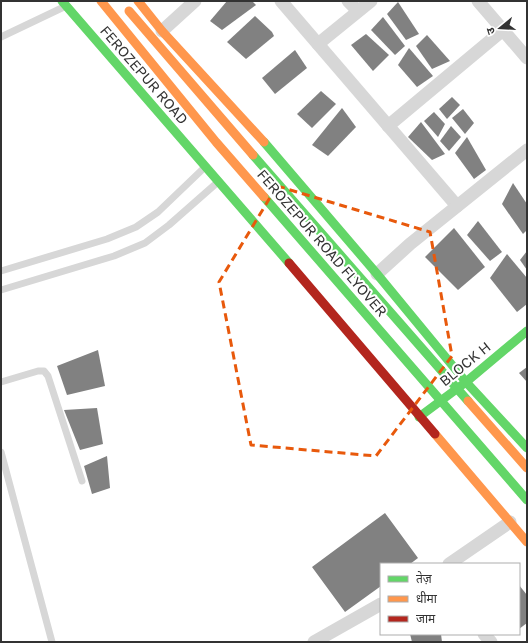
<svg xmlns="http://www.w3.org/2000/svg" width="528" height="643" font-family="'Golos Text','Noto Sans Devanagari',sans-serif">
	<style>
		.building { fill: #818181 }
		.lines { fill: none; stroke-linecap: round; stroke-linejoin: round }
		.lane { stroke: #d7d7d7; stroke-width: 7 }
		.street { stroke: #d7d7d7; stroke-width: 13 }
		.fast { stroke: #63d668; stroke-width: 9 }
		.slow { stroke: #ff974d; stroke-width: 9 }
		.jam { stroke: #b3261e; stroke-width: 9 }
		.fast-bridge { stroke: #63d668; stroke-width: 9 }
		.slow-bridge { stroke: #ff974d; stroke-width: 9 }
		.marked { fill: none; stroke: #e8590c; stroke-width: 3; stroke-dasharray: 8 5; stroke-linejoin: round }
		.labels { text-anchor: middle; stroke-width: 4; stroke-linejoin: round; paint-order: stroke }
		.street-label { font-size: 14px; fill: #333; stroke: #fff }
	</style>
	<rect width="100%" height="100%" fill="#fff"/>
	<g class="building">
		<path d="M 227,1 L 252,1 L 256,5 L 222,30 L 210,21 Z"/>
		<path d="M 398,2 L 419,34 L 406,40 L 387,14 Z"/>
		<path d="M 255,16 L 272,32 L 274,36 L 246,59 L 227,42 Z"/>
		<path d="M 383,17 L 405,46 L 395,55 L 371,30 Z"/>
		<path d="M 366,34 L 389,55 L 373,71 L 351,45 Z"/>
		<path d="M 427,35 L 450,61 L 432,69 L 416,46 Z"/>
		<path d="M 409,48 L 433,76 L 417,87 L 398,65 Z"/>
		<path d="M 295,50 L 307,68 L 275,94 L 262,78 Z"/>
		<path d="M 321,91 L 336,104 L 312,128 L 297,114 Z"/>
		<path d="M 452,97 L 460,105 L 447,119 L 439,109 Z"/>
		<path d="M 342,108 L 356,127 L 328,156 L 312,145 Z"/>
		<path d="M 463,109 L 474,123 L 465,134 L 452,118 Z"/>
		<path d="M 434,112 L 445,124 L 438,137 L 424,121 Z"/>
		<path d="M 421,122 L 445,154 L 432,160 L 408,137 Z"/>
		<path d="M 451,126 L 461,137 L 449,151 L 440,141 Z"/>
		<path d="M 467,137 L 486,170 L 474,179 L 455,153 Z"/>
		<path d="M 513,183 L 527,204 L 527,230 L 523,234 L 502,204 Z"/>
		<path d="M 478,221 L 502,252 L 490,261 L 467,235 Z"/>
		<path d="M 454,228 L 485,267 L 458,290 L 425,257 Z"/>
		<path d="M 527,251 L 527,270 L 520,260 Z"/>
		<path d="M 507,254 L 527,278 L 527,304 L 517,312 L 490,278 Z"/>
		<path d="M 98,350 L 105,386 L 67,395 L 57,366 Z"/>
		<path d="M 527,367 L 527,382 L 519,373 Z"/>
		<path d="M 97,408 L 103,444 L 80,450 L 64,410 Z"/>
		<path d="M 107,456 L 110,488 L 92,494 L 84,466 Z"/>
		<path d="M 385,513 L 418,558 L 410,564 L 381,564 L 381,586 L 345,612 L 312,567 Z"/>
		<path d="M 519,585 L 527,595 L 527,623 L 519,629 Z"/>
		<path d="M 410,634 L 441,634 L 442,642 L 412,642 Z"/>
	</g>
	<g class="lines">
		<g class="lane">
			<path d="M 1,37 L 66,6"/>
			<path d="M 1,271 L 107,239 L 136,227 L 158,212 L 205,167"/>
			<path d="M 1,290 L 114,256 L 145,243 L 169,225 L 219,181"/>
			<path d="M 1,382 L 38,371 L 44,371 L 48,376 L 82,481"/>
			<path d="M 1,452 L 52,642"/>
		</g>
		<g class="street">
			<path d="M 281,1 L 457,206"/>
			<path d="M 348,1 L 358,11"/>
			<path d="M 478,1 L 527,58"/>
			<path d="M 162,31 L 195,1"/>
			<path d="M 318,44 L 371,1"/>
			<path d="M 388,126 L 503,30"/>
			<path d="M 377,274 L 410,244 L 527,150"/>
			<path d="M 449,564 L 510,522"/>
			<path d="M 484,634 L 491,642"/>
			<path d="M 314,642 L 381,604"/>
		</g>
		<g class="fast">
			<path d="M 62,1 L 289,263"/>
			<path d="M 264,142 L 377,274 L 466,382 L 527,448"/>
			<path d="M 419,417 L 466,382 L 527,331"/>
		</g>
		<g class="slow">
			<path d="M 138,1 L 162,31 L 264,142"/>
			<path d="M 435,434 L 527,542"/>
		</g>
		<path class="jam" d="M 289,263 L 435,434"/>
		<g class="fast-bridge">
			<path d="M 253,155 L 468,401"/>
			<path d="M 264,197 L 527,500"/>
		</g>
		<g class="slow-bridge">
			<path d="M 101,1 L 216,142 L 264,197"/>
			<path d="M 129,11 L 253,155"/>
			<path d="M 468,401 L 527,468"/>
		</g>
	</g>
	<path class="marked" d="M 277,186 L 430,232 L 452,356 L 376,456 L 251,445 L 219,282 Z"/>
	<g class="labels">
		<g class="street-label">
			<text transform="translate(144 75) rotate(49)" y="5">FEROZEPUR ROAD</text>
			<text transform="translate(322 243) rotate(49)" y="5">FEROZEPUR ROAD FLYOVER</text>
			<text transform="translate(465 364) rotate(-39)" y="5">BLOCK H</text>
		</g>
	</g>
	<rect width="528" height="643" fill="none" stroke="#333333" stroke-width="4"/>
	<rect x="380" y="563" width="140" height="72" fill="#ffffff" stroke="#adadad"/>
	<rect x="388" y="576" width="20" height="6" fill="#63d668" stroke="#adadad"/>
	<text x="416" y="583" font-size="12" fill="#333333">तेज़</text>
	<rect x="388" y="596" width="20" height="6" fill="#ff974d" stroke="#adadad"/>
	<text x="416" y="603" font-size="12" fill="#333333">धीमा</text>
	<rect x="388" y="616" width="20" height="6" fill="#b3261e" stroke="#adadad"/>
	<text x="416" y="623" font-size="12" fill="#333333">जाम</text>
	<g transform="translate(500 28) rotate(252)" stroke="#ffffff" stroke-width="3" paint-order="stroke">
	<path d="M0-3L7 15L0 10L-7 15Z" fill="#333333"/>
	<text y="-6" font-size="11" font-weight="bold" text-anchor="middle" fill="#333333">उ</text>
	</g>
</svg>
